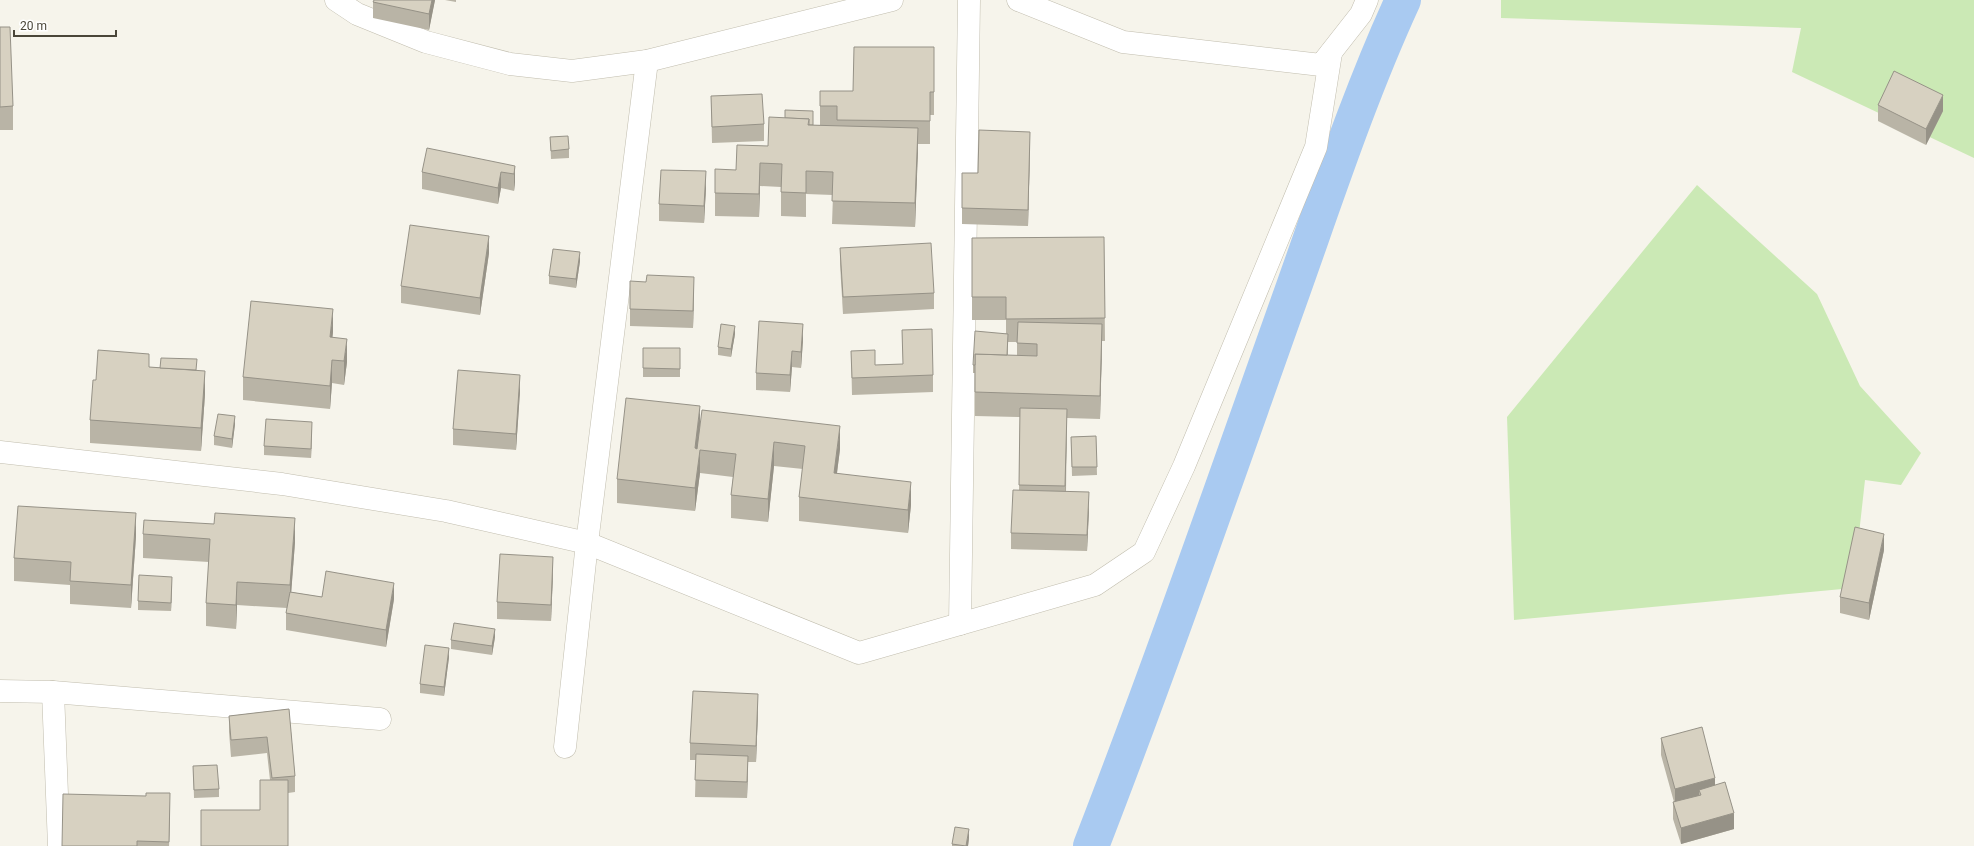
<svg xmlns="http://www.w3.org/2000/svg" width="1974" height="846" font-family="Roboto,sans-serif">
	<style>
		.green { fill: #cbe9b5 }
		.lines { fill: none; stroke-linecap: round; stroke-linejoin: round }
		.canal { stroke: #a9caf1; stroke-width: 36 }
		.minor-casing { stroke: #c1bdae; stroke-width: 23 }
		.minor { stroke: #fff; stroke-width: 22 }
		.wall { fill: #b9b4a6; fill-rule: evenodd }
		.shaded-wall { fill: #969287 }
		.building { fill: #d7d1c1; stroke: #969287 }
	</style>
	<rect width="100%" height="100%" fill="#f6f4eb"/>
	<g class="green">
		<path d="M 1501,0 L 1974,0 L 1974,158 L 1792,72 L 1801,28 L 1501,18 Z"/>
		<path d="M 1697,185 L 1817,294 L 1860,386 L 1921,453 L 1901,485 L 1865,480 L 1853,588 L 1514,620 L 1507,417 Z"/>
	</g>
	<g class="lines">
		<path class="canal" d="M 1091,846 C 1160,668 1222,489 1286,309 C 1323,206 1357,100 1403,0"/>
		<g class="minor-casing">
			<g id="minor">
				<path d="M 336,0 L 357,14 L 426,42 L 510,64 L 572,71 L 647,61 L 892,0"/>
				<path d="M 1018,0 L 1123,42 L 1321,65 L 1361,14 L 1367,0"/>
				<path d="M 0,452 L 282,484 L 446,511 L 587,543 L 859,653 L 1095,585 L 1144,552 L 1184,466 L 1316,147 L 1331,53"/>
				<path d="M 960,624 L 969,0"/>
				<path d="M 0,691 L 53,692 L 380,719"/>
				<path d="M 53,692 L 59,846"/>
				<path d="M 565,747 L 587,543 L 647,61"/>
			</g>
		</g>
		<use href="#minor" class="minor"/>
	</g>
	<g class="wall">
		<path d="M 435,0 L 429,30 L 373,18 L 373,2 Z"/>
		<path d="M 445,0 L 456,0 L 456,2 Z"/>
		<path d="M 0,27 L 13,106 L 13,130 L 0,130 Z"/>
		<path d="M 934,47 L 934,115 L 930,115 L 930,144 L 918,144 L 915,227 L 832,224 L 833,195 L 806,194 L 806,217 L 781,216 L 781,187 L 760,186 L 759,217 L 715,216 L 715,193 L 736,170 L 768,146 L 785,118 L 813,125 L 820,125 L 820,91 L 853,91 Z"/>
		<path d="M 711,96 L 764,124 L 764,141 L 712,143 Z"/>
		<path d="M 1878,105 L 1943,111 L 1926,145 L 1878,121 Z"/>
		<path d="M 550,137 L 569,149 L 569,158 L 551,159 Z"/>
		<path d="M 1030,148 L 1028,226 L 962,224 L 962,173 L 978,173 Z"/>
		<path d="M 515,166 L 515,182 L 514,191 L 501,188 L 498,204 L 422,189 L 422,172 Z"/>
		<path d="M 706,188 L 704,223 L 659,221 L 659,204 Z"/>
		<path d="M 1104,237 L 1105,341 L 1102,341 L 1100,419 L 1067,418 L 1066,492 L 1089,509 L 1087,551 L 1011,549 L 1011,533 L 1019,490 L 1020,417 L 975,416 L 975,373 L 973,373 L 973,365 L 1006,333 L 1006,320 L 972,320 L 972,238 ZM 1008,342 L 1017,342 L 1017,356 L 1008,355 Z"/>
		<path d="M 840,248 L 934,293 L 934,309 L 843,314 L 840,264 Z"/>
		<path d="M 489,253 L 480,315 L 401,303 L 401,286 Z"/>
		<path d="M 580,261 L 576,288 L 549,284 L 549,276 Z"/>
		<path d="M 646,282 L 694,293 L 693,328 L 630,326 L 630,309 Z"/>
		<path d="M 902,330 L 933,375 L 933,392 L 852,395 L 851,351 L 875,365 L 903,364 Z"/>
		<path d="M 333,332 L 332,338 L 347,362 L 344,385 L 332,383 L 330,409 L 243,400 L 243,377 Z"/>
		<path d="M 735,334 L 731,357 L 718,355 L 718,347 Z"/>
		<path d="M 803,340 L 801,368 L 792,367 L 790,392 L 756,390 L 756,373 Z"/>
		<path d="M 680,348 L 680,377 L 643,377 L 643,368 Z"/>
		<path d="M 149,367 L 197,370 L 205,394 L 201,451 L 90,443 L 90,420 L 96,380 Z"/>
		<path d="M 520,391 L 516,450 L 453,445 L 453,429 Z"/>
		<path d="M 235,424 L 232,448 L 214,445 L 214,436 Z"/>
		<path d="M 700,425 L 840,449 L 837,473 L 911,505 L 908,533 L 799,521 L 799,497 L 803,469 L 774,466 L 768,522 L 731,518 L 731,495 L 733,477 L 700,473 L 695,511 L 617,503 L 617,479 Z"/>
		<path d="M 312,430 L 311,458 L 264,455 L 264,446 Z"/>
		<path d="M 1096,436 L 1097,475 L 1072,476 L 1071,437 Z"/>
		<path d="M 143,534 L 295,542 L 291,592 L 322,597 L 394,599 L 386,647 L 286,630 L 286,613 L 287,608 L 237,605 L 236,629 L 206,626 L 206,603 L 209,562 L 143,558 Z"/>
		<path d="M 136,536 L 131,608 L 70,604 L 70,585 L 14,581 L 14,558 Z"/>
		<path d="M 1884,550 L 1869,620 L 1840,613 L 1840,597 Z"/>
		<path d="M 553,573 L 551,621 L 497,619 L 497,602 Z"/>
		<path d="M 172,586 L 171,611 L 138,610 L 138,601 Z"/>
		<path d="M 495,637 L 492,655 L 451,649 L 451,640 Z"/>
		<path d="M 449,657 L 444,696 L 420,693 L 420,684 Z"/>
		<path d="M 289,709 L 295,776 L 295,792 L 288,793 L 260,810 L 270,780 L 267,753 L 231,757 L 229,732 L 229,716 Z"/>
		<path d="M 758,711 L 756,762 L 748,762 L 747,798 L 695,797 L 696,760 L 690,760 L 690,743 Z"/>
		<path d="M 1661,738 L 1715,785 L 1734,829 L 1681,844 L 1673,819 L 1673,802 L 1674,802 L 1661,755 Z"/>
		<path d="M 193,766 L 219,789 L 219,797 L 194,798 Z"/>
		<path d="M 170,817 L 169,846 L 62,846 Z"/>
		<path d="M 969,838 L 968,846 L 952,846 L 952,844 Z"/>
	</g>
	<g class="shaded-wall">
		<path d="M 432,0 L 435,0 L 429,30 L 429,14 Z"/>
		<path d="M 1943,95 L 1943,111 L 1926,145 L 1926,129 Z"/>
		<path d="M 918,128 L 918,151 L 915,227 L 915,203 Z"/>
		<path d="M 1030,132 L 1030,148 L 1028,226 L 1028,210 Z"/>
		<path d="M 760,163 L 760,186 L 759,217 L 759,194 Z"/>
		<path d="M 515,166 L 515,182 L 514,191 L 514,174 Z"/>
		<path d="M 706,171 L 706,188 L 704,223 L 704,206 Z"/>
		<path d="M 501,172 L 501,188 L 498,204 L 498,188 Z"/>
		<path d="M 489,236 L 489,253 L 480,315 L 480,298 Z"/>
		<path d="M 580,252 L 580,261 L 576,288 L 576,279 Z"/>
		<path d="M 694,277 L 694,293 L 693,328 L 693,311 Z"/>
		<path d="M 333,309 L 333,332 L 330,361 L 330,337 Z"/>
		<path d="M 803,324 L 803,340 L 801,368 L 801,352 Z"/>
		<path d="M 1102,324 L 1102,348 L 1100,419 L 1100,396 Z"/>
		<path d="M 735,326 L 735,334 L 731,357 L 731,349 Z"/>
		<path d="M 347,339 L 347,362 L 344,385 L 344,361 Z"/>
		<path d="M 792,351 L 792,367 L 790,392 L 790,375 Z"/>
		<path d="M 332,360 L 332,383 L 330,409 L 330,386 Z"/>
		<path d="M 205,371 L 205,394 L 201,451 L 201,428 Z"/>
		<path d="M 520,375 L 520,391 L 516,450 L 516,434 Z"/>
		<path d="M 700,406 L 700,430 L 695,472 L 695,448 Z"/>
		<path d="M 1067,409 L 1067,426 L 1065,503 L 1065,486 Z"/>
		<path d="M 235,416 L 235,424 L 232,448 L 232,439 Z"/>
		<path d="M 312,422 L 312,430 L 311,458 L 311,449 Z"/>
		<path d="M 840,426 L 840,449 L 834,496 L 834,473 Z"/>
		<path d="M 774,442 L 774,466 L 768,522 L 768,499 Z"/>
		<path d="M 700,450 L 700,473 L 695,511 L 695,488 Z"/>
		<path d="M 911,482 L 911,505 L 908,533 L 908,510 Z"/>
		<path d="M 1089,492 L 1089,509 L 1087,551 L 1087,535 Z"/>
		<path d="M 136,513 L 136,536 L 131,608 L 131,585 Z"/>
		<path d="M 295,518 L 295,542 L 290,609 L 290,585 Z"/>
		<path d="M 1884,534 L 1884,550 L 1869,620 L 1869,603 Z"/>
		<path d="M 553,557 L 553,573 L 551,621 L 551,605 Z"/>
		<path d="M 172,577 L 172,586 L 171,611 L 171,603 Z"/>
		<path d="M 237,582 L 237,605 L 236,629 L 236,605 Z"/>
		<path d="M 394,583 L 394,599 L 386,647 L 386,630 Z"/>
		<path d="M 495,629 L 495,637 L 492,655 L 492,646 Z"/>
		<path d="M 449,648 L 449,657 L 444,696 L 444,687 Z"/>
		<path d="M 758,694 L 758,711 L 756,762 L 756,746 Z"/>
		<path d="M 748,756 L 748,772 L 747,798 L 747,782 Z"/>
		<path d="M 1715,778 L 1715,794 L 1699,790 L 1699,799 L 1675,805 L 1675,789 Z"/>
		<path d="M 170,793 L 170,817 L 169,846 Z"/>
		<path d="M 1734,813 L 1734,829 L 1681,844 L 1681,828 Z"/>
		<path d="M 969,829 L 969,838 L 968,846 L 966,846 Z"/>
	</g>
	<g class="building">
		<path d="M 374,0 L 432,0 L 429,14 L 373,2 Z"/>
		<path d="M 0,27 L 10,27 L 13,106 L 0,107 Z"/>
		<path d="M 854,47 L 934,47 L 934,92 L 930,92 L 930,121 L 837,120 L 837,106 L 820,106 L 820,91 L 853,91 Z"/>
		<path d="M 1894,71 L 1943,95 L 1926,129 L 1878,105 Z"/>
		<path d="M 762,94 L 764,124 L 712,127 L 711,96 Z"/>
		<path d="M 785,110 L 813,111 L 813,125 L 809,125 L 809,119 L 785,118 Z"/>
		<path d="M 769,117 L 809,119 L 808,125 L 918,128 L 915,203 L 832,201 L 833,172 L 806,171 L 806,193 L 781,192 L 782,164 L 760,163 L 759,194 L 715,193 L 715,169 L 736,170 L 737,145 L 768,146 Z"/>
		<path d="M 979,130 L 1030,132 L 1028,210 L 962,208 L 962,173 L 978,173 Z"/>
		<path d="M 568,136 L 569,149 L 551,151 L 550,137 Z"/>
		<path d="M 427,148 L 515,166 L 514,174 L 501,172 L 498,188 L 422,172 Z"/>
		<path d="M 661,170 L 706,171 L 704,206 L 659,204 Z"/>
		<path d="M 410,225 L 489,236 L 480,298 L 401,286 Z"/>
		<path d="M 1104,237 L 1105,318 L 1006,319 L 1006,297 L 972,297 L 972,238 Z"/>
		<path d="M 931,243 L 934,293 L 843,297 L 840,248 Z"/>
		<path d="M 553,249 L 580,252 L 576,279 L 549,276 Z"/>
		<path d="M 647,275 L 694,277 L 693,311 L 630,309 L 630,281 L 646,282 Z"/>
		<path d="M 251,301 L 333,309 L 330,337 L 347,339 L 344,361 L 332,360 L 330,386 L 243,377 Z"/>
		<path d="M 759,321 L 803,324 L 801,352 L 792,351 L 790,375 L 756,373 Z"/>
		<path d="M 1018,322 L 1102,324 L 1100,396 L 975,392 L 975,354 L 1037,356 L 1037,344 L 1017,343 Z"/>
		<path d="M 721,324 L 735,326 L 731,349 L 718,347 Z"/>
		<path d="M 932,329 L 933,375 L 852,378 L 851,351 L 875,350 L 875,365 L 903,364 L 902,330 Z"/>
		<path d="M 975,331 L 1008,334 L 1007,355 L 975,354 L 975,365 L 973,365 Z"/>
		<path d="M 643,348 L 680,348 L 680,369 L 643,368 Z"/>
		<path d="M 98,350 L 149,354 L 149,367 L 205,371 L 201,428 L 90,420 L 93,380 L 96,380 Z"/>
		<path d="M 161,358 L 197,359 L 196,370 L 160,368 Z"/>
		<path d="M 458,370 L 520,375 L 516,434 L 453,429 Z"/>
		<path d="M 626,398 L 700,406 L 695,448 L 697,449 L 702,410 L 840,426 L 834,473 L 911,482 L 908,510 L 799,497 L 805,446 L 774,442 L 768,499 L 731,495 L 736,454 L 700,450 L 695,488 L 617,479 Z"/>
		<path d="M 1020,408 L 1067,409 L 1065,486 L 1019,485 Z"/>
		<path d="M 218,414 L 235,416 L 232,439 L 214,436 Z"/>
		<path d="M 266,419 L 312,422 L 311,449 L 264,446 Z"/>
		<path d="M 1096,436 L 1097,467 L 1072,467 L 1071,437 Z"/>
		<path d="M 1013,490 L 1089,492 L 1087,535 L 1011,533 Z"/>
		<path d="M 18,506 L 136,513 L 131,585 L 70,581 L 71,562 L 14,558 Z"/>
		<path d="M 215,513 L 295,518 L 290,585 L 237,582 L 236,605 L 206,603 L 210,539 L 143,534 L 144,520 L 214,524 Z"/>
		<path d="M 1855,527 L 1884,534 L 1869,603 L 1840,597 Z"/>
		<path d="M 500,554 L 553,557 L 551,605 L 497,602 Z"/>
		<path d="M 326,571 L 394,583 L 386,630 L 286,613 L 290,592 L 322,597 Z"/>
		<path d="M 139,575 L 172,577 L 171,603 L 138,601 Z"/>
		<path d="M 454,623 L 495,629 L 492,646 L 451,640 Z"/>
		<path d="M 425,645 L 449,648 L 444,687 L 420,684 Z"/>
		<path d="M 693,691 L 758,694 L 756,746 L 690,743 Z"/>
		<path d="M 289,709 L 295,776 L 272,778 L 267,737 L 231,740 L 229,716 Z"/>
		<path d="M 1702,727 L 1715,778 L 1675,789 L 1661,738 Z"/>
		<path d="M 696,754 L 748,756 L 747,782 L 695,780 Z"/>
		<path d="M 217,765 L 219,789 L 194,790 L 193,766 Z"/>
		<path d="M 260,780 L 288,780 L 288,846 L 201,846 L 201,810 L 260,810 Z"/>
		<path d="M 1725,782 L 1734,813 L 1681,828 L 1673,802 L 1701,795 L 1699,790 Z"/>
		<path d="M 146,793 L 170,793 L 169,842 L 137,841 L 137,846 L 62,846 L 63,794 L 146,796 Z"/>
		<path d="M 955,827 L 969,829 L 966,846 L 952,844 Z"/>
	</g>
	<path d="M14 30v6h102v-6" fill="none" stroke="#4a4639" stroke-width="2"/>
	<text x="20" y="30" font-size="12" fill="#4a4639" stroke="#ffffff" stroke-width="3" paint-order="stroke">20 m</text>
</svg>
